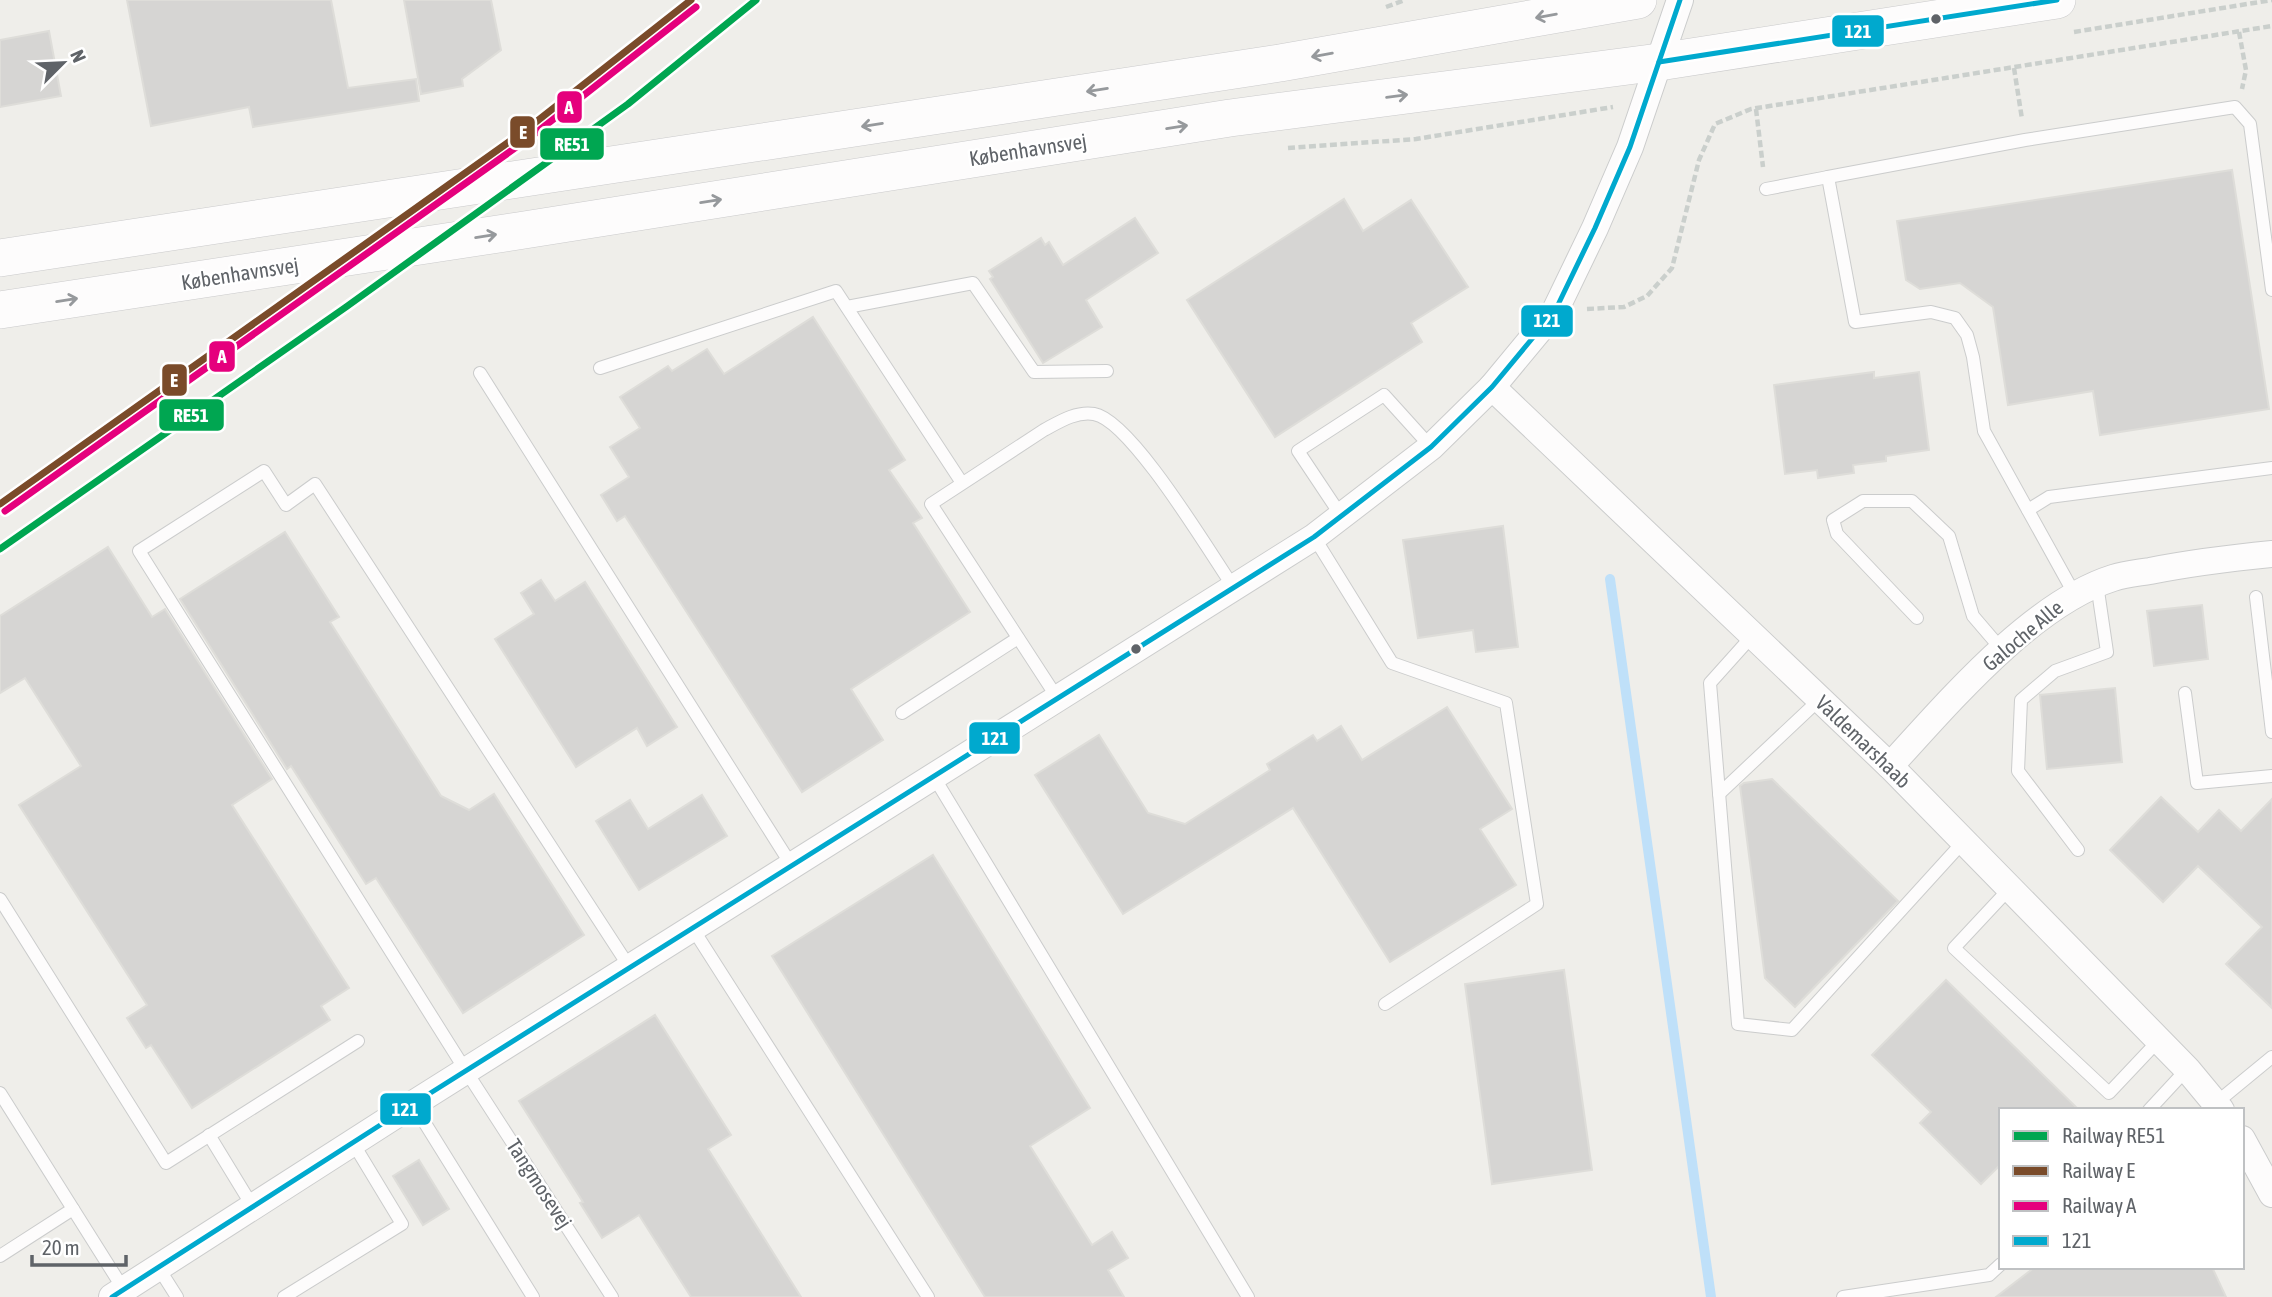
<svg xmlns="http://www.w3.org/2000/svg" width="2272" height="1297" font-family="'Asap Condensed',sans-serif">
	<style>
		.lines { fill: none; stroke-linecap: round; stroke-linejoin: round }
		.stream { stroke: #bfe0f9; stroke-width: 10 }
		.building { fill: #d6d5d3; stroke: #deddd9; stroke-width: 2 }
		.lane-casing { stroke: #cbcccc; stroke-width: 14 }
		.street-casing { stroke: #cbcccc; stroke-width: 28 }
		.secondary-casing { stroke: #cacacb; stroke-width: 38 }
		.path { stroke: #cacfcc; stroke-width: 4.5; stroke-dasharray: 7 3.5; stroke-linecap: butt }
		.lane { stroke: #fdfcfc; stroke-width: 12 }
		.street { stroke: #fdfcfc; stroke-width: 26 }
		.secondary { stroke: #fdfcfc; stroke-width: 37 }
		.bus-1-casing { stroke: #fff; stroke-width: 10 }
		.bus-1 { stroke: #00a9ce; stroke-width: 5 }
		.rail-1-casing { stroke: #fff; stroke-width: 12 }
		.rail-2-casing { stroke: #fff; stroke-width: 12 }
		.rail-3-casing { stroke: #fff; stroke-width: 12 }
		.rail-1 { stroke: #00a651; stroke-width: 7 }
		.rail-2 { stroke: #7a4b2a; stroke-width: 7 }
		.rail-3 { stroke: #e5007d; stroke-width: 7 }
		.oneway { stroke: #96999c }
		.bus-dot { fill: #5f6368; stroke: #fff; stroke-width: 2.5 }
		.labels { text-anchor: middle; stroke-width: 5; stroke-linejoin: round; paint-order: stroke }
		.street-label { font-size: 21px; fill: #5f6368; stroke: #fff }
		.line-badge { stroke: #fff; stroke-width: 2.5 }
		.badge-label { font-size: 19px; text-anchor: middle; font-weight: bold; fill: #fff }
	</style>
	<rect width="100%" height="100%" fill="#efeeea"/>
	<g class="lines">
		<path class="stream" d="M 1610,579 L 1711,1297"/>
	</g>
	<g class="building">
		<path d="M 127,0 L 331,0 L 348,88 L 416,79 L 419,101 L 253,127 L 249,107 L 151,126 Z"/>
		<path d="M 404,0 L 491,0 L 501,50 L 462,79 L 463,86 L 421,94 Z"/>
		<path d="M 49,31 L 61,96 L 0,107 L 0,40 Z"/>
		<path d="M 2232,170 L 2269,409 L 2100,435 L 2093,391 L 2008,405 L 1993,307 L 1960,283 L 1920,289 L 1906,280 L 1897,221 Z"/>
		<path d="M 1344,199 L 1363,231 L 1411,200 L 1468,287 L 1411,323 L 1422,342 L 1275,437 L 1187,300 Z"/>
		<path d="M 1135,218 L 1158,253 L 1086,300 L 1102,327 L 1043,363 L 990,279 L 993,277 L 989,271 L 1041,238 L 1045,245 L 1049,242 L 1063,265 Z"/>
		<path d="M 813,317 L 905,460 L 889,470 L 922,518 L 913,523 L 970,612 L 851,689 L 883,740 L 802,792 L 625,516 L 617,521 L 601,495 L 629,477 L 610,447 L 640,428 L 620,397 L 668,366 L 672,371 L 707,349 L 724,374 Z"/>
		<path d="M 1874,372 L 1874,378 L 1919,372 L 1929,450 L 1886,456 L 1886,461 L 1853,465 L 1854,473 L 1818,478 L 1817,470 L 1785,474 L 1774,385 Z"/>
		<path d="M 1503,526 L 1518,647 L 1476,652 L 1473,630 L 1418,638 L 1403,540 Z"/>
		<path d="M 285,532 L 339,617 L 330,622 L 441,796 L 469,810 L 494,794 L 584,935 L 463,1013 L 376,878 L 366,884 L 291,766 L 287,769 L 180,599 Z"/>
		<path d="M 108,547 L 152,617 L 165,609 L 272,779 L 232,805 L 349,988 L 321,1006 L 330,1020 L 192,1108 L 151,1045 L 146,1048 L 127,1018 L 147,1005 L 19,805 L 81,766 L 25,678 L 0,693 L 0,616 Z"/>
		<path d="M 541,580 L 555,601 L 585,582 L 677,727 L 647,746 L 637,728 L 576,767 L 495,639 L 534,614 L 521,593 Z"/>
		<path d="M 2202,605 L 2208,659 L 2154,666 L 2147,611 Z"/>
		<path d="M 2115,688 L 2122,762 L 2047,769 L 2040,695 Z"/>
		<path d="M 1447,707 L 1512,809 L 1480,829 L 1516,885 L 1390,962 L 1293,808 L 1123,914 L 1035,775 L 1099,735 L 1148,813 L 1185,824 L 1270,770 L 1267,764 L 1313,735 L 1317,741 L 1341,726 L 1362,760 Z"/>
		<path d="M 1772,779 L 1898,901 L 1795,1007 L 1765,978 L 1740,786 L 1744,783 Z"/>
		<path d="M 702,795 L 727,836 L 639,890 L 596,821 L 630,800 L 648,829 Z"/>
		<path d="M 2161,797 L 2198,832 L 2219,810 L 2241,831 L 2272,799 L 2272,1008 L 2226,964 L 2262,927 L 2198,866 L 2163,902 L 2110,850 Z"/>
		<path d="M 933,855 L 1090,1108 L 1030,1146 L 1092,1245 L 1112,1232 L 1128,1258 L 1108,1270 L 1124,1297 L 985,1297 L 772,956 Z"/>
		<path d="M 1564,970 L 1592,1170 L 1492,1184 L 1465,984 Z"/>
		<path d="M 1946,980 L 2079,1110 L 2001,1110 L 2001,1164 L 1981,1184 L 1920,1123 L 1931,1112 L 1872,1055 Z"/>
		<path d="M 655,1015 L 731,1135 L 708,1149 L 801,1297 L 691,1297 L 639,1215 L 602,1238 L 580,1203 L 583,1202 L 519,1101 Z"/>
		<path d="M 419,1160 L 449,1209 L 423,1225 L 393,1176 Z"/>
		<path d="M 2035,1267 L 2212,1267 L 2226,1297 L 1996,1297 Z"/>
	</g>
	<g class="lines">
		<g class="lane-casing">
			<g id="lane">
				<path d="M 1766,189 L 1828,177"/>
				<path d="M 847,307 L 973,283 L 1034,372 L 1107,371"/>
				<path d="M 600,368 L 836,291 L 962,483"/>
				<path d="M 480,373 L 792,866"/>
				<path d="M 2028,510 L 2049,497 L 2272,468"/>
				<path d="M 1342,517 L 1298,451 L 1384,395 L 1431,447"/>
				<path d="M 1314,537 L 1392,663 L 1506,703 L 1537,904 L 1385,1004"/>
				<path d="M 2075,595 L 1984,431 L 1973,357 L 1967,335 L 1955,318 L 1931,312 L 1855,322 L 1828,177 L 2025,140 L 2235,107 L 2250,124 L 2272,290"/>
				<path d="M 2256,597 L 2272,732"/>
				<path d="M 1917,618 L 1837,534 L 1833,520 L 1863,501 L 1912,501 L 1949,536 L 1973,616 L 2003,651"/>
				<path d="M 1753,635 L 1710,683 L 1738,1024 L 1792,1030 L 1964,841"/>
				<path d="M 2185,693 L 2197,783 L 2272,776"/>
				<path d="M 1058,699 L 931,504 L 1044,430 C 1059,422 1076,411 1094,414 C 1131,420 1210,553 1234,588"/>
				<path d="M 902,713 L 1018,638"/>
				<path d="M 934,777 L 1248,1297"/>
				<path d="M 1719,794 L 1820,699"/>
				<path d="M 2078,850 L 2018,771 L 2021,700 L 2055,671 L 2107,652 L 2097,584"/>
				<path d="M 2010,888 L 1954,948 L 2109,1093 L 2159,1040"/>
				<path d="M 0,899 L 166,1163 L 358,1041"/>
				<path d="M 693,929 L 928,1297"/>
				<path d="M 0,1093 L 124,1290"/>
				<path d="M 2216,1103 L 2272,1057"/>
				<path d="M 413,1104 L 533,1297"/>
				<path d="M 2149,1110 L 2187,1069"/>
				<path d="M 209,1135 L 253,1207"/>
				<path d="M 0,1256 L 73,1209"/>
				<path d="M 158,1267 L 177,1297"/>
				<path d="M 284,1297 L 402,1224 L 353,1143"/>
				<path d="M 612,1297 L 466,1071 L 139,551 L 264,471 L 286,505 L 315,484 L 630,968"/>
				<path d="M 1843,1297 L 1989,1275 L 2001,1264"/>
			</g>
		</g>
		<g class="street-casing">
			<g id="street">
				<path d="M 1492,387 L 1890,766 L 2187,1069 L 2221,1110"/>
				<path d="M 1890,766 C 1948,703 2031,604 2113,578 C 2125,574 2138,573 2150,571 C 2191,563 2231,558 2272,554"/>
				<path d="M 2242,1139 L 2272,1194"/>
				<path d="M 112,1297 L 413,1104 L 1314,537 L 1431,447 L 1492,387 L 1555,311 L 1595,228 L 1630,147 L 1680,0"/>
			</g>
		</g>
		<g class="secondary-casing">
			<g id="secondary">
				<path d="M 0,258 L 1280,63 L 1638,0"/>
				<path d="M 0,310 L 518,231 L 1230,118 L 1659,62 L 2057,0"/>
			</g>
		</g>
		<g class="path">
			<path d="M 1386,7 L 1405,0"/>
			<path d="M 2074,32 L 2272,0"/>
			<path d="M 2239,32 L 2246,70 L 2242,89"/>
			<path d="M 2014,68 L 2022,119"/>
			<path d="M 1756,109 L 1763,167"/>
			<path d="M 1288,148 L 1416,139 L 1613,107"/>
			<path d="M 1587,309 L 1624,307 L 1647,296 L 1672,268 L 1699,160 L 1715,124 L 1751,109 L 2272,26"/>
		</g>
		<use href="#lane" class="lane"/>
		<use href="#street" class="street"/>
		<use href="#secondary" class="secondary"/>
		<g class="bus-1-casing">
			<g id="bus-1">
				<path d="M 1659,62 L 2057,0"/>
				<path d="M 112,1297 L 413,1104 L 1314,537 L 1431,447 L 1492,387 L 1555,311 L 1595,228 L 1630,147 L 1680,0"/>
			</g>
		</g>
		<use href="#bus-1" class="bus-1"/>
		<g class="rail-1-casing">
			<path id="rail-1" d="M 0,549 L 346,307 L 628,104 L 756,0"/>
		</g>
		<g class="rail-2-casing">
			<path id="rail-2" d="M 0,504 L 527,129 L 691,0"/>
		</g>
		<g class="rail-3-casing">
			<path id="rail-3" d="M 5,511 L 532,136 L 696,7"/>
		</g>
		<use href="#rail-1" class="rail-1"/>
		<use href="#rail-2" class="rail-2"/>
		<use href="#rail-3" class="rail-3"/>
	</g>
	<defs><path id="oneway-shaft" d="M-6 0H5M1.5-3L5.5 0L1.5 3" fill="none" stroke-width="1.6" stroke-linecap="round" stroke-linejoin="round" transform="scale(1.75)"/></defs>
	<g class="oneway">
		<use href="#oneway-shaft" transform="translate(1546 16) rotate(170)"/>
		<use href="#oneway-shaft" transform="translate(1322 55) rotate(170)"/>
		<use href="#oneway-shaft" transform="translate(1097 90) rotate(171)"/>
		<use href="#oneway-shaft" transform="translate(1397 96) rotate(-7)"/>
		<use href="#oneway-shaft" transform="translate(872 125) rotate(171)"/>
		<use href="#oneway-shaft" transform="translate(1177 127) rotate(-9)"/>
		<use href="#oneway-shaft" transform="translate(711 201) rotate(-9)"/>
		<use href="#oneway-shaft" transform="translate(486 236) rotate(-9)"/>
		<use href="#oneway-shaft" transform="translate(67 300) rotate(-9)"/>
	</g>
	<g class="bus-dot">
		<circle cx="1936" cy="19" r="6"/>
		<circle cx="1136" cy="649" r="6"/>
	</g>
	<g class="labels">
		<g class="street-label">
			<text transform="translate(1028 150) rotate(-9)" y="7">Københavnsvej</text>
			<text transform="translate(240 274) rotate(-9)" y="7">Københavnsvej</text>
			<text transform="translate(2023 636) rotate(-40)" y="7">Galoche Alle</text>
			<text transform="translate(1863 742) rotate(44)" y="7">Valdemarshaab</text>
			<text transform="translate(539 1184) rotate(57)" y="7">Tangmosevej</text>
		</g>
	</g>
	<g class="line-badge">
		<rect x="1831" y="14" width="54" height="34" rx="7" fill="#00a9ce"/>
		<rect x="556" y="90" width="27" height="34" rx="7" fill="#e5007d"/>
		<rect x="509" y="115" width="27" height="34" rx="7" fill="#7a4b2a"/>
		<rect x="539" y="127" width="66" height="34" rx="7" fill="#00a651"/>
		<rect x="1520" y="304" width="54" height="34" rx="7" fill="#00a9ce"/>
		<rect x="208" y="340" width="28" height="33" rx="7" fill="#e5007d"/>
		<rect x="161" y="363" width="27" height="34" rx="7" fill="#7a4b2a"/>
		<rect x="158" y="398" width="67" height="34" rx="7" fill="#00a651"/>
		<rect x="968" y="721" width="53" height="34" rx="7" fill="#00a9ce"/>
		<rect x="379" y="1092" width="53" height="34" rx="7" fill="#00a9ce"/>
	</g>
	<g class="badge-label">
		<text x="1858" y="38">121</text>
		<text x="569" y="114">A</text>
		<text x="523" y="139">E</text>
		<text x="572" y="151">RE51</text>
		<text x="1547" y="327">121</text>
		<text x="222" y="363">A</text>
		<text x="174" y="387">E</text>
		<text x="191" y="422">RE51</text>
		<text x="995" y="745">121</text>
		<text x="405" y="1116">121</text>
	</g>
	<rect x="1999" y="1108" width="245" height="161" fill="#ffffff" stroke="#bfc1c3" stroke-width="2"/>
	<rect x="2013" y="1131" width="35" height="10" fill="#00a651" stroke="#bfc1c3" stroke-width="2"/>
	<text x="2062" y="1143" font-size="21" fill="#5f6368">Railway RE51</text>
	<rect x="2013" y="1166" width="35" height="10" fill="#7a4b2a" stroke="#bfc1c3" stroke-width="2"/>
	<text x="2062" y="1178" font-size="21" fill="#5f6368">Railway E</text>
	<rect x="2013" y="1201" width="35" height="10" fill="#e5007d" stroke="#bfc1c3" stroke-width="2"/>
	<text x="2062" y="1213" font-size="21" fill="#5f6368">Railway A</text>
	<rect x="2013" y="1236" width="35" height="10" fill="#00a9ce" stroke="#bfc1c3" stroke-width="2"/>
	<text x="2062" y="1248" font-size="21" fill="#5f6368">121</text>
	<g transform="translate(63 63) rotate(66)" stroke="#ffffff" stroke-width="5" paint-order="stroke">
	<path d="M0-5L12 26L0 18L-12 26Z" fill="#5f6368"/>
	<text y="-10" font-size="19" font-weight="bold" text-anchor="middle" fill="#5f6368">N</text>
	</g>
	<path d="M32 1255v10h94v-10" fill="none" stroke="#5f6368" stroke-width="3.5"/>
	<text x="42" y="1255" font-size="21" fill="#5f6368" stroke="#ffffff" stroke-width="5" paint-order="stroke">20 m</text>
</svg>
